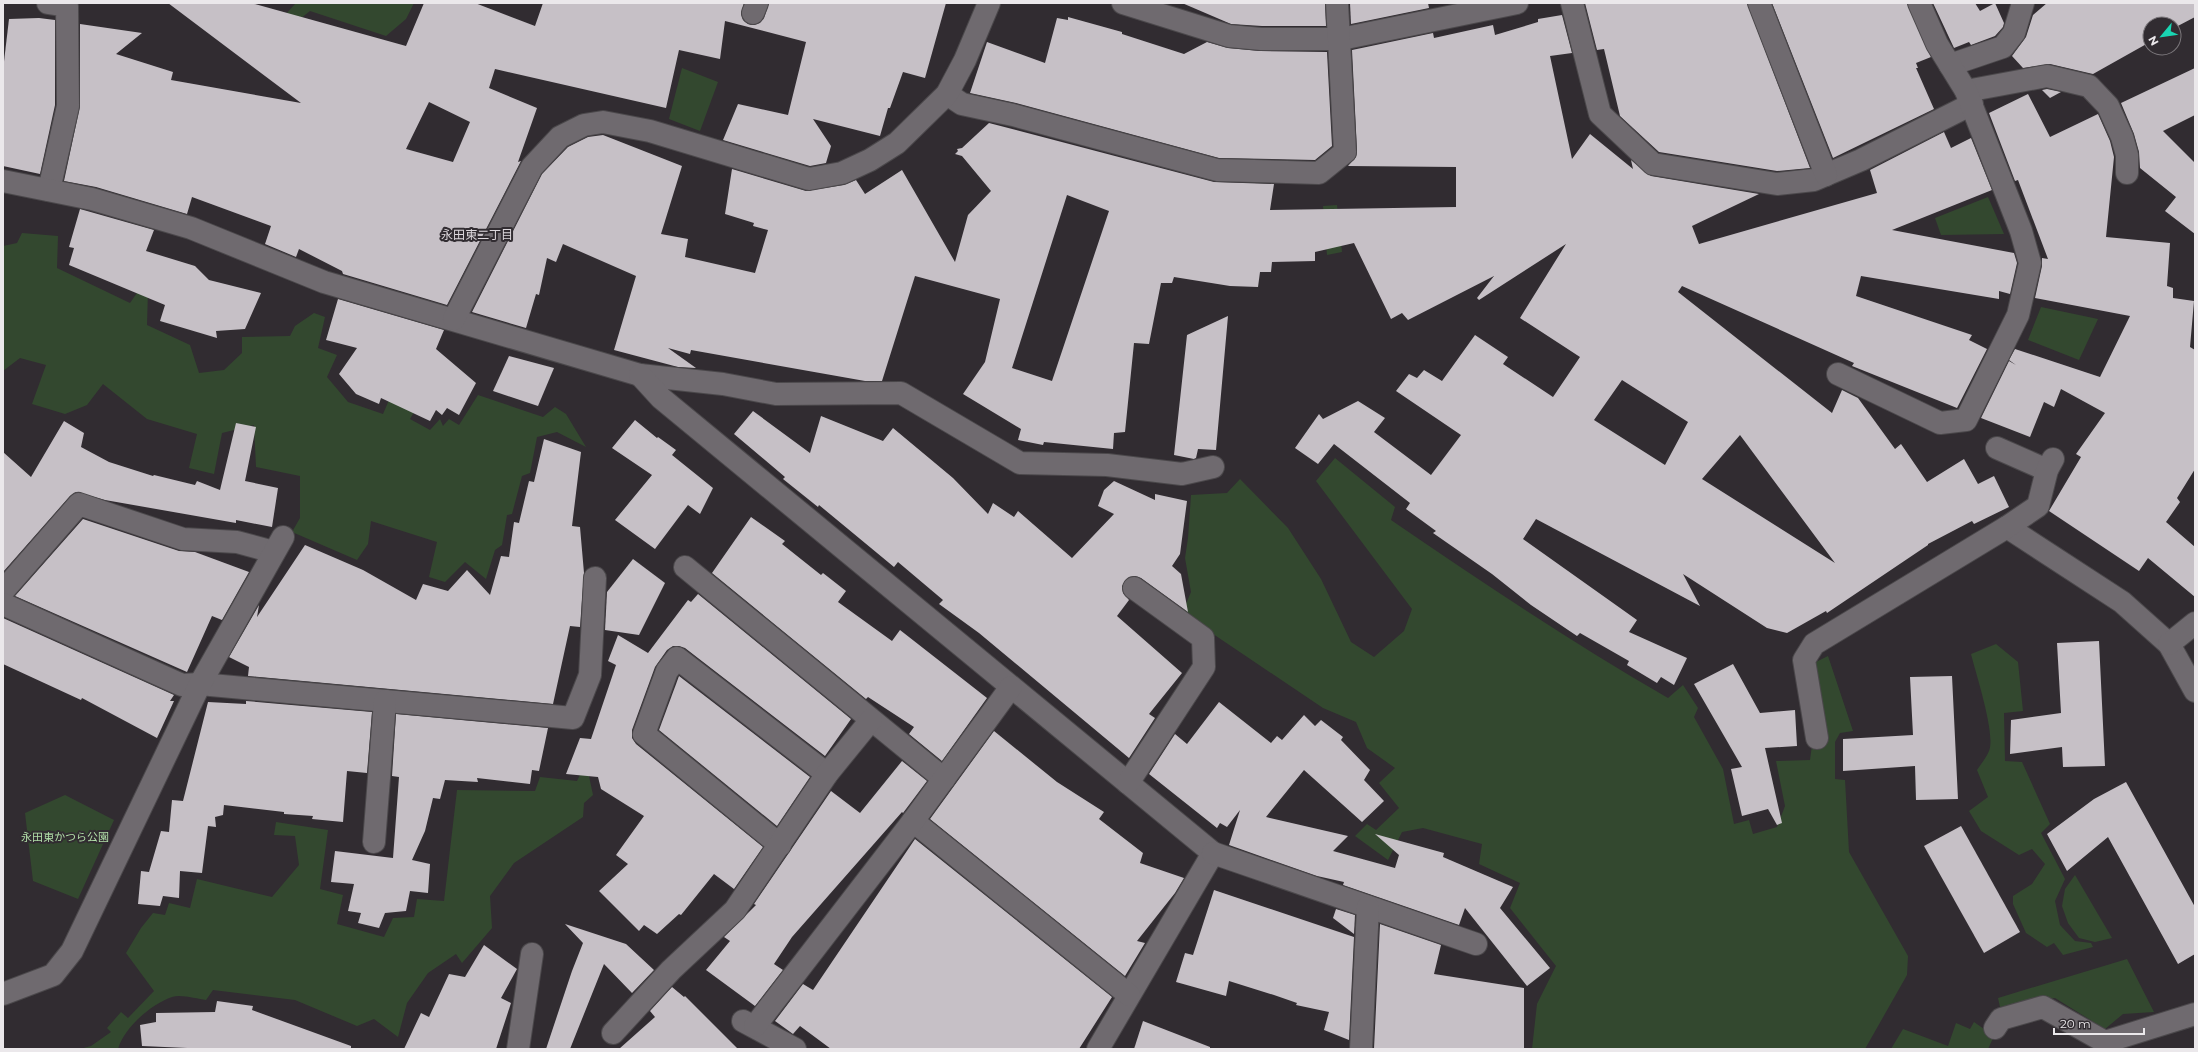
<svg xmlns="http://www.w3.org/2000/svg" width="2198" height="1052" font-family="Montserrat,'Noto Sans JP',sans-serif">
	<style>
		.green { fill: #33482f }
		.building { fill: #c6c0c6; fill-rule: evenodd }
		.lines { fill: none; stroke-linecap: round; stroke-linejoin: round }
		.pedestrian-casing { stroke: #4b484b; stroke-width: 24 }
		.minor-casing { stroke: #4b484b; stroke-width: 24 }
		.pedestrian { stroke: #6f6a6f; stroke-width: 22 }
		.minor { stroke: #6f6a6f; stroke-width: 22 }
		.labels { text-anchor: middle; stroke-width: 4; stroke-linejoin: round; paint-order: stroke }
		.park-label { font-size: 11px; fill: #b2dfa9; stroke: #312c31 }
		.neighbourhood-label { font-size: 12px; fill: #ddd8dd; stroke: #312c31 }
	</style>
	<rect width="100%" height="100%" fill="#312c31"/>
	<g class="green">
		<path d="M 296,3 L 414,3 L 406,19 L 386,36 L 310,11 L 291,26 L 284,16 Z"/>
		<path d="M 682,68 L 718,82 L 700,131 L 669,119 Z"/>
		<path d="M 1988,197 L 2004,234 L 1941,235 L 1935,218 Z"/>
		<path d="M 1337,205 L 1342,252 L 1327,255 L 1323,206 Z"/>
		<path d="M 22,233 L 58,236 L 57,268 L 130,303 L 139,290 L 148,291 L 147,325 L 190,345 L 199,373 L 224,370 L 242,353 L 242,337 L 290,336 L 295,326 L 314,313 L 325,317 L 318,348 L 337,355 L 327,377 L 348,402 L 383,414 L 395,386 L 417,407 L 410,419 L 430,430 L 440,419 L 443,426 L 449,419 L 459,425 L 478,395 L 543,417 L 555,407 L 566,414 L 586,447 L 557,432 L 537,437 L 530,473 L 522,476 L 512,514 L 507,515 L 502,545 L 495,550 L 486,579 L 465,562 L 445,582 L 429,577 L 437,542 L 371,521 L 368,544 L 357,560 L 292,532 L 300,518 L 300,476 L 256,467 L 254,425 L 222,433 L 214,474 L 189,468 L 197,434 L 147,419 L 103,384 L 87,405 L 65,414 L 32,404 L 46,365 L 20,358 L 3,371 L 3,246 L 17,243 Z"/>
		<path d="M 2041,307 L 2098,319 L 2079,360 L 2028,340 Z"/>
		<path d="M 1335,458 L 1395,507 L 1391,520 C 1482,582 1572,643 1668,698 L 1683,685 L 1698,708 L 1694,717 L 1723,769 L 1734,824 L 1749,820 L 1753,834 L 1777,827 L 1785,806 L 1776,761 L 1810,760 L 1812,745 L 1812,664 L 1828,656 L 1853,731 L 1840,733 L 1835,742 L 1835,779 L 1845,780 L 1849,852 L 1908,956 L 1907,975 L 1865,1049 L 1532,1049 L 1537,1004 L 1556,966 L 1510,908 L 1520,883 L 1479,864 L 1482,844 L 1423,828 L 1402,832 L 1388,860 L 1355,836 L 1367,824 L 1376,830 L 1399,808 L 1379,783 L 1395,768 L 1367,748 L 1356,722 L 1323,708 L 1182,613 L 1191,592 L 1185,558 L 1188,538 L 1191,495 L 1227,493 L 1240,479 L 1288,528 L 1321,579 L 1351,642 L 1374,657 L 1404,631 L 1412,609 L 1316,481 Z"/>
		<path d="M 1996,644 L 2018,662 L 2023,711 L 2004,713 L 2005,761 L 2022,762 L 2050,824 L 2041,833 L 2065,879 L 2055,901 L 2060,925 L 2075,941 L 2091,943 L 2093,947 L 2063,955 L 2054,943 L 2047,947 L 2026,933 L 2013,904 L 2013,896 L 2032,884 L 2045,864 L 2032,849 L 2019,855 L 1981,831 L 1969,811 L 1988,797 L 1977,770 C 1981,764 1986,758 1989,751 C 1996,735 1976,674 1971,654 Z"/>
		<path d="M 586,762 L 593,795 L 584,803 L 583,817 L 514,863 L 490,896 L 492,928 L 462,963 L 456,954 L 428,973 L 407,1003 L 398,1037 L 374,1019 L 357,1026 L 295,1000 L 213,990 L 206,1000 C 197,999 181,994 172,997 C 151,1004 124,1028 118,1049 L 80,1049 L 91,1046 L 111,1032 L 107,1028 L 121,1012 L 128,1018 L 154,991 L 126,953 L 141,928 L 153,913 L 165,915 L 169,903 L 190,908 L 197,879 L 272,897 L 299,865 L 295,836 L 274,835 L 276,822 L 328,830 L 320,889 L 343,895 L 337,924 L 384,937 L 393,918 L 414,917 L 417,899 L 444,901 L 457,790 L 535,791 L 540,777 L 577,781 Z"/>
		<path d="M 65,795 L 114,820 L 78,899 L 33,881 L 25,813 Z"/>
		<path d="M 2075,875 L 2112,938 L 2095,942 L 2079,938 L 2068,923 L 2062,906 L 2065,889 Z"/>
		<path d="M 2127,959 L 2154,1012 L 2123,1014 L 2105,1029 L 2055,998 L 2000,1007 L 1998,998 Z"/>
		<path d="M 1974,1022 L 1994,1036 L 1988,1049 L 1891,1049 L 1903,1029 L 1948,1046 L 1956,1023 L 1970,1029 Z"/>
	</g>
	<g class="building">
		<path d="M 168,3 L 251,3 L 406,46 L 424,3 L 475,3 L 535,26 L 543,3 L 744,3 L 741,14 L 743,20 L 748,24 L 754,25 L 760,23 L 764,18 L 769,3 L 946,3 L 925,78 L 903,72 L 890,108 L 888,108 L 880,136 L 813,119 L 831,146 L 826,163 L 810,166 L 723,140 L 738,104 L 788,115 L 806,42 L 725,21 L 720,59 L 679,50 L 666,108 L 495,69 L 489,88 L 537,108 L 518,162 L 521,161 L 447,305 L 343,274 L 342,271 L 299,249 L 296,257 L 265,244 L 271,226 L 192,197 L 187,214 L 96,187 L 64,181 L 80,106 L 80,24 L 142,33 L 116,54 L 173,72 L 171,80 L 301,103 ZM 429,102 L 470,122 L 453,162 L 406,149 Z"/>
		<path d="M 1182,3 L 1325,3 L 1326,26 L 1262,26 L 1231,24 Z"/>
		<path d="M 1350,3 L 1428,3 L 1429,8 L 1351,24 Z"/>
		<path d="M 1585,3 L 1747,3 L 1810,168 L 1777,171 L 1659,152 L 1620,116 L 1604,49 L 1597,50 Z"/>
		<path d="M 1772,3 L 1907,3 L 1931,57 L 1916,63 L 1918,68 L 1916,68 L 1934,109 L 1833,158 Z"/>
		<path d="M 1933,3 L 1975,3 L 1980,11 L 1995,3 L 2004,23 L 2003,27 L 1995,36 L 1971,45 L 1969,42 L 1954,48 Z"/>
		<path d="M 2047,3 L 2195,3 L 2195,17 L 2174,28 L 2174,24 L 2150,24 L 2150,42 L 2093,74 L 2050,64 L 2023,68 L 2012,56 L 2026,37 L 2033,15 Z"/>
		<path d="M 1562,15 L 1572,53 L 1550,56 L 1572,159 L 1590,134 L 1633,169 L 1631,160 L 1651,176 L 1759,194 L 1692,226 L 1699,244 L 1877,193 L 1870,170 L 1944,132 L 1951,148 L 1971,138 L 1992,190 L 1892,230 L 2014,253 L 2017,263 L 2010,294 L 1999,291 L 1999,299 L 1861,276 L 1856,296 L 1972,335 L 1969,340 L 1987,349 L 1957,408 L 1852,366 L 1854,363 L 1682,286 L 1678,292 L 1832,413 L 1842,390 L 1858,398 L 1895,449 L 1901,444 L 1927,482 L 1964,459 L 1978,484 L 1994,476 L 2009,507 L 1974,524 L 1972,521 L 1928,544 L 1928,545 L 1827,613 L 1826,611 L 1787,633 L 1767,628 L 1683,574 L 1700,606 L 1536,519 L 1523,539 L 1637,620 L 1629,632 L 1687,658 L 1674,685 L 1661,677 L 1657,683 L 1627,665 L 1629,661 L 1580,633 L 1577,636 L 1531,605 L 1492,574 L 1433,533 L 1436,531 L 1406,509 L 1410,503 L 1334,444 L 1318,464 L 1295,448 L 1319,414 L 1323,419 L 1358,401 L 1385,418 L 1374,432 L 1431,475 L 1461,435 L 1396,391 L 1409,374 L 1417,378 L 1424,370 L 1442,381 L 1475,335 L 1508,357 L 1503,364 L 1553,397 L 1580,357 L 1520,318 L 1566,244 L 1479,300 L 1477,298 L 1494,276 L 1408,320 L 1402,313 L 1391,319 L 1354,243 L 1315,252 L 1315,261 L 1272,262 L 1271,272 L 1260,272 L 1258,287 L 1230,286 L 1174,277 L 1172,283 L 1161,283 L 1149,344 L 1134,343 L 1125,432 L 1114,433 L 1113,449 L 1044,442 L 1043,445 L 1018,440 L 1021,429 L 963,394 L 985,362 L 1000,299 L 915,276 L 882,381 L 865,381 L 691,350 L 690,354 L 668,348 L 696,368 L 678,367 L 614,350 L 636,276 L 563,244 L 556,262 L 547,258 L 539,295 L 536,294 L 526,328 L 472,312 L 542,174 L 568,147 L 588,137 L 603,135 L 682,166 L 661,234 L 688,239 L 685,257 L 755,273 L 768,230 L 753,226 L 754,223 L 725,214 L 732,169 L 806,191 L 844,185 L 856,180 L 865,194 L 902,170 L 955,262 L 968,215 L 991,191 L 962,156 L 955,154 L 958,151 L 957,149 L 962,148 L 989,123 L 1214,182 L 1274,184 L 1270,210 L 1456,207 L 1456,167 L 1348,166 L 1356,157 L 1357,151 L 1352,50 L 1433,33 L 1434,38 L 1493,25 L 1495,35 L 1538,22 L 1538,19 ZM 1067,195 L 1109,211 L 1052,381 L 1012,368 ZM 1622,380 L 1688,422 L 1665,465 L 1594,420 ZM 1740,435 L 1835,563 L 1702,479 Z"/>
		<path d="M 1068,17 L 1122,32 L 1122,34 L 1184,54 L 1207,42 L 1228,48 L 1260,51 L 1327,52 L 1332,146 L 1315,160 L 1219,158 L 1016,103 L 970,93 L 987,42 L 1045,63 L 1057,18 L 1068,20 Z"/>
		<path d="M 39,18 L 55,20 L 55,105 L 40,174 L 3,166 L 3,70 L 9,19 Z"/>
		<path d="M 2195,68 L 2195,115 L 2163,131 L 2195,163 L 2195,234 L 2165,211 L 2176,197 L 2140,168 L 2139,152 L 2134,134 L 2121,103 Z"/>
		<path d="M 2047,89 L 2061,92 L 2050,98 L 2042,90 Z"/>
		<path d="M 2028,94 L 2050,137 L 2098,114 L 2110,141 L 2114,157 L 2106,237 L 2170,243 L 2167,286 L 2173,288 L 2173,298 L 2194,301 L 2190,347 L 2195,350 L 2195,469 L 2177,498 L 2180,502 L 2166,522 L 2195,547 L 2195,597 L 2148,558 L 2139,571 L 2049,511 L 2081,457 L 2076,454 L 2105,413 L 2061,389 L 2054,407 L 2044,402 L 2030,437 L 1981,418 L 2009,361 L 2016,365 L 2009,360 L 2015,349 L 2100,377 L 2130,316 L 2035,298 L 2042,266 L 2042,258 L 2048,259 L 2018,180 L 2015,181 L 1989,113 Z"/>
		<path d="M 80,209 L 154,230 L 146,251 L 195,266 L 209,280 L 261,293 L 245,329 L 216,331 L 217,338 L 160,321 L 165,305 L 69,265 L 74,248 L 69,247 Z"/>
		<path d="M 338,299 L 444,330 L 436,349 L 476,383 L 459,415 L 447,408 L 442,415 L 436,410 L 430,421 L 381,398 L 379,404 L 356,394 L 339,374 L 357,348 L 326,340 Z"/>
		<path d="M 1228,316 L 1216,450 L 1198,449 L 1196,458 L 1194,459 L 1174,455 L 1187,335 Z"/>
		<path d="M 509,356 L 554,368 L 538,406 L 493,391 Z"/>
		<path d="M 753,411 L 810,453 L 821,416 L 883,441 L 893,428 L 953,478 L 988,514 L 993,503 L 1014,517 L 1018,511 L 1072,558 L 1114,514 L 1098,506 L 1104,490 L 1114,481 L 1155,500 L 1155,494 L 1187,501 L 1180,554 L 1172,566 L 1181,574 L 1188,612 L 1141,578 L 1135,576 L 1129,577 L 1122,586 L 1123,593 L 1129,600 L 1117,616 L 1182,673 L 1149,714 L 1155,718 L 1129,758 L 979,633 L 939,604 L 943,600 L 898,562 L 894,567 L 819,505 L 818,507 L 783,479 L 785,477 L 734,434 Z"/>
		<path d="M 635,420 L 657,438 L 658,437 L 676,450 L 672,455 L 713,488 L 700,514 L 688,505 L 655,549 L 615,520 L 652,475 L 612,448 Z"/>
		<path d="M 64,421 L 84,433 L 81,447 L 109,462 L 153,476 L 154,475 L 195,485 L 197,481 L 220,490 L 236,423 L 256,427 L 245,481 L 278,488 L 272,527 L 236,520 L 236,523 L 105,500 L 76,492 L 70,496 L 3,572 L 3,452 L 31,477 Z"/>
		<path d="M 544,439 L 581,452 L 572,526 L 580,527 L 584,573 L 580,627 L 570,626 L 553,704 L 248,676 L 249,667 L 229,657 L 259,605 L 257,617 L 305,545 L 363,570 L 416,600 L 423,584 L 448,591 L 467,570 L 490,595 L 501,556 L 509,557 L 514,522 L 519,523 L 529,481 L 534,482 Z"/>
		<path d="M 751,517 L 785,541 L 782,544 L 821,575 L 823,573 L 846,591 L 838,602 L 892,641 L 900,630 L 987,698 L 942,761 L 909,734 L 914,727 L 868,697 L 866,699 L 712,573 Z"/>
		<path d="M 83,519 L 179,551 L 195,552 L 249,572 L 222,620 L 212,616 L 187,672 L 15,596 Z"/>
		<path d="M 633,559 L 665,583 L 639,635 L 605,630 L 607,592 Z"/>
		<path d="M 698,594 L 851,719 L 825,756 L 685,648 L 679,646 L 673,646 L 667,650 L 655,667 L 632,730 L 632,738 L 636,744 L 763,847 L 734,889 L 714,874 L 681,915 L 679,914 L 657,934 L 644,925 L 639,931 L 599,891 L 628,864 L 616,855 L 644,816 L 601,789 L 598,777 L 566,774 L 580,738 L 591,739 L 616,665 L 608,661 L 618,635 L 648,653 L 688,600 L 691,602 Z"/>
		<path d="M 3,618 L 174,695 L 170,701 L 174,701 L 157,738 L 82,698 L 81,700 L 3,664 Z"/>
		<path d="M 2099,641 L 2105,766 L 2063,767 L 2062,747 L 2010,754 L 2011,720 L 2061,713 L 2057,643 Z"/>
		<path d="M 1733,664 L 1760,713 L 1795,710 L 1797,746 L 1765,748 L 1782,823 L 1777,825 L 1768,809 L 1742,816 L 1731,769 L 1742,767 L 1694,684 Z"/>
		<path d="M 679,676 L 810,777 L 777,826 L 659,730 Z"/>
		<path d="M 1952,676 L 1958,799 L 1916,800 L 1915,766 L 1843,771 L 1843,739 L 1913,735 L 1910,677 Z"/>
		<path d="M 246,701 L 372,712 L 367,773 L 347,771 L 343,822 L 312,819 L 313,816 L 284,814 L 284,812 L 224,805 L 223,815 L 215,817 L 216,827 L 208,826 L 202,873 L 180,871 L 179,898 L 163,896 L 160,906 L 138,904 L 141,871 L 149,872 L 161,831 L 169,832 L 172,800 L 183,801 L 208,702 L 246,704 Z"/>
		<path d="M 1219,702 L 1271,743 L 1277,736 L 1282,740 L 1304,715 L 1315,726 L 1321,720 L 1343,737 L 1341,740 L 1370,770 L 1364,780 L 1384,801 L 1362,822 L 1304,770 L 1266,817 L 1348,836 L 1333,851 L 1395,868 L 1399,855 L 1375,834 L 1444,853 L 1443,857 L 1513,887 L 1500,908 L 1550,968 L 1527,986 L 1465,908 L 1459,925 L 1343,885 L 1344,882 L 1317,876 L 1229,845 L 1240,810 L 1227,827 L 1220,823 L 1217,828 L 1149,774 L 1175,734 L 1187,744 Z"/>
		<path d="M 396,714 L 548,728 L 539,771 L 532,770 L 530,784 L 477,778 L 478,782 L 445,780 L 440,799 L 433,798 L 425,831 L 412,860 L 430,864 L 428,893 L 410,891 L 406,911 L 385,913 L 379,928 L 358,923 L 361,913 L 348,911 L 354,884 L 331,882 L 335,851 L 393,858 L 399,777 L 392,776 Z"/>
		<path d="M 994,731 L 1057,782 L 1104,812 L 1099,819 L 1143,853 L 1140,863 L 1184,878 L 1175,893 L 1137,941 L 1145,943 L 1125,976 L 930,819 Z"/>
		<path d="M 902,761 L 927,781 L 903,813 L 902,812 L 792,937 L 774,964 L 783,970 L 755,1006 L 706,970 L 730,941 L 724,937 L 756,905 L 754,904 L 831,791 L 860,813 Z"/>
		<path d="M 2126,782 L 2195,907 L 2195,954 L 2178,964 L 2108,837 L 2067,871 L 2047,834 L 2094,799 Z"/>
		<path d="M 1961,826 L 2020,932 L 1984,953 L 1924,846 Z"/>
		<path d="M 915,839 L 1112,997 L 1079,1049 L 831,1049 L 800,1026 L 793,1034 L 775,1021 L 803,984 L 813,990 Z"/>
		<path d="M 1214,890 L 1354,937 L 1349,1040 L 1324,1030 L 1329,1012 L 1296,1005 L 1297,1003 L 1274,995 L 1229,981 L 1226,996 L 1176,982 L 1185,953 L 1193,955 Z"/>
		<path d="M 1336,909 L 1355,915 L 1354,934 L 1333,918 Z"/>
		<path d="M 565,924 L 626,944 L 654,970 L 632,993 L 604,964 L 570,1049 L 546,1049 L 572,971 L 583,943 Z"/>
		<path d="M 1380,924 L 1441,945 L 1434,974 L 1524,988 L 1524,1049 L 1374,1049 Z"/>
		<path d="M 484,945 L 517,969 L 501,998 L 511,1003 L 496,1049 L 404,1049 L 421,1013 L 429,1017 L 449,974 L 465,977 Z"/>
		<path d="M 672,987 L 684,997 L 685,996 L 738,1049 L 619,1049 L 655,1017 L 650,1011 Z"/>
		<path d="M 217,1001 L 253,1006 L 252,1010 L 351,1046 L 351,1049 L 210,1049 L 142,1046 L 140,1025 L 156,1022 L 156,1013 L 215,1012 Z"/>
		<path d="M 1143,1021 L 1210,1047 L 1210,1049 L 1134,1049 Z"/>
	</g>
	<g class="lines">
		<g class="pedestrian-casing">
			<path id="pedestrian" d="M 1995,1028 L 2001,1019 L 2043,1007 L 2105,1042 L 2195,1014"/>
		</g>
		<g class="minor-casing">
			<g id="minor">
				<path d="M 48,3 L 67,6 L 68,106 L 49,190"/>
				<path d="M 1123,3 L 1229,36 L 1261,39 L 1341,39 L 1517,3"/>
				<path d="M 1572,3 L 1600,114 L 1653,164 L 1777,184 L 1814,180 L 1861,160 L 1972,104"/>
				<path d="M 1759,3 L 1826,175"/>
				<path d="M 753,13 L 757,3"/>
				<path d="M 1950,65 L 2003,47 L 2014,33 L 2023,3"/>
				<path d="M 1966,91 L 2047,76 L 2089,86 L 2108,106 L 2122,137 L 2127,155 L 2127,173"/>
				<path d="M 947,94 L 962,104 L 1013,115 L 1217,170 L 1319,173 L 1345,152 L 1337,3"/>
				<path d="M 3,181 L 92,199 L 191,228 L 324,282 L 640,375 L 723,384 L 776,394 L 901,393 L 1020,463 L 1107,465 L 1182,474 L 1213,467"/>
				<path d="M 454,319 L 532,167 L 560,137 L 584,125 L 603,122 L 650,131 L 809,179 L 842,173 L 870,160 L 897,143 L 947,94 L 965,60 L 989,3"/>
				<path d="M 1838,374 L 1940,423 L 1966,420 L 2018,315 L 2030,263 L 2021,231 L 1966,91 L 1937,44 L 1919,3"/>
				<path d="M 640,375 L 661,398 L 1213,853 L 1098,1049"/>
				<path d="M 1997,448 L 2047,470"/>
				<path d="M 2007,527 L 2122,602 L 2169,644 L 2195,691"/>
				<path d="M 685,567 L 944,779"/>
				<path d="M 3,591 L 79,504 L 183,539 L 237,542 L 274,552"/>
				<path d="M 3,604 L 182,685 L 200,684 L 573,718 L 590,675 L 595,578"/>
				<path d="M 2169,644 L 2195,623"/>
				<path d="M 1817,738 L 1804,660 L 1814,644 L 2007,527 L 2038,506 L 2047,470 L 2053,459"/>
				<path d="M 1128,783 L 1204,667 L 1203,638 L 1134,588"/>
				<path d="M 913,821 L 1129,995"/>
				<path d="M 374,842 L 385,701"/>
				<path d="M 780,845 L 644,734 L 667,671 L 677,658 L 827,774"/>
				<path d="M 1213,853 L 1476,944"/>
				<path d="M 3,994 L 53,975 L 72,951 L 200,684 L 283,537"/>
				<path d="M 743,1021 L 795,1049"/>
				<path d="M 755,1026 L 913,821 L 1011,687"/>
				<path d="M 613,1033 L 671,970 L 735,910 L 827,774 L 871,720"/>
				<path d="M 518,1049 L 532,954"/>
				<path d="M 1361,1049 L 1368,907"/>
			</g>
		</g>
		<use href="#pedestrian" class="pedestrian"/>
		<use href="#minor" class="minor"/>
	</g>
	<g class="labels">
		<g class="park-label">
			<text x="65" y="841">永田東かつら公園</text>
		</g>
		<g class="neighbourhood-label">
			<text x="477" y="239">永田東二丁目</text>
		</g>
	</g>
	<rect width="2198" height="1052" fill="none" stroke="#ebe8eb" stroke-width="8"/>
	<g transform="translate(2162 36) rotate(241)"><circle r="19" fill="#312c31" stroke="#7b777b"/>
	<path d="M0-3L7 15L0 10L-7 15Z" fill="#19d5b2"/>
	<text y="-6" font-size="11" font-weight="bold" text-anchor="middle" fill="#ebe8eb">N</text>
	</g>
	<path d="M2054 1028v6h90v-6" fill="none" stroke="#ebe8eb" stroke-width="2"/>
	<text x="2060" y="1028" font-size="12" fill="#ebe8eb" stroke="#312c31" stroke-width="3" paint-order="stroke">20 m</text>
</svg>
